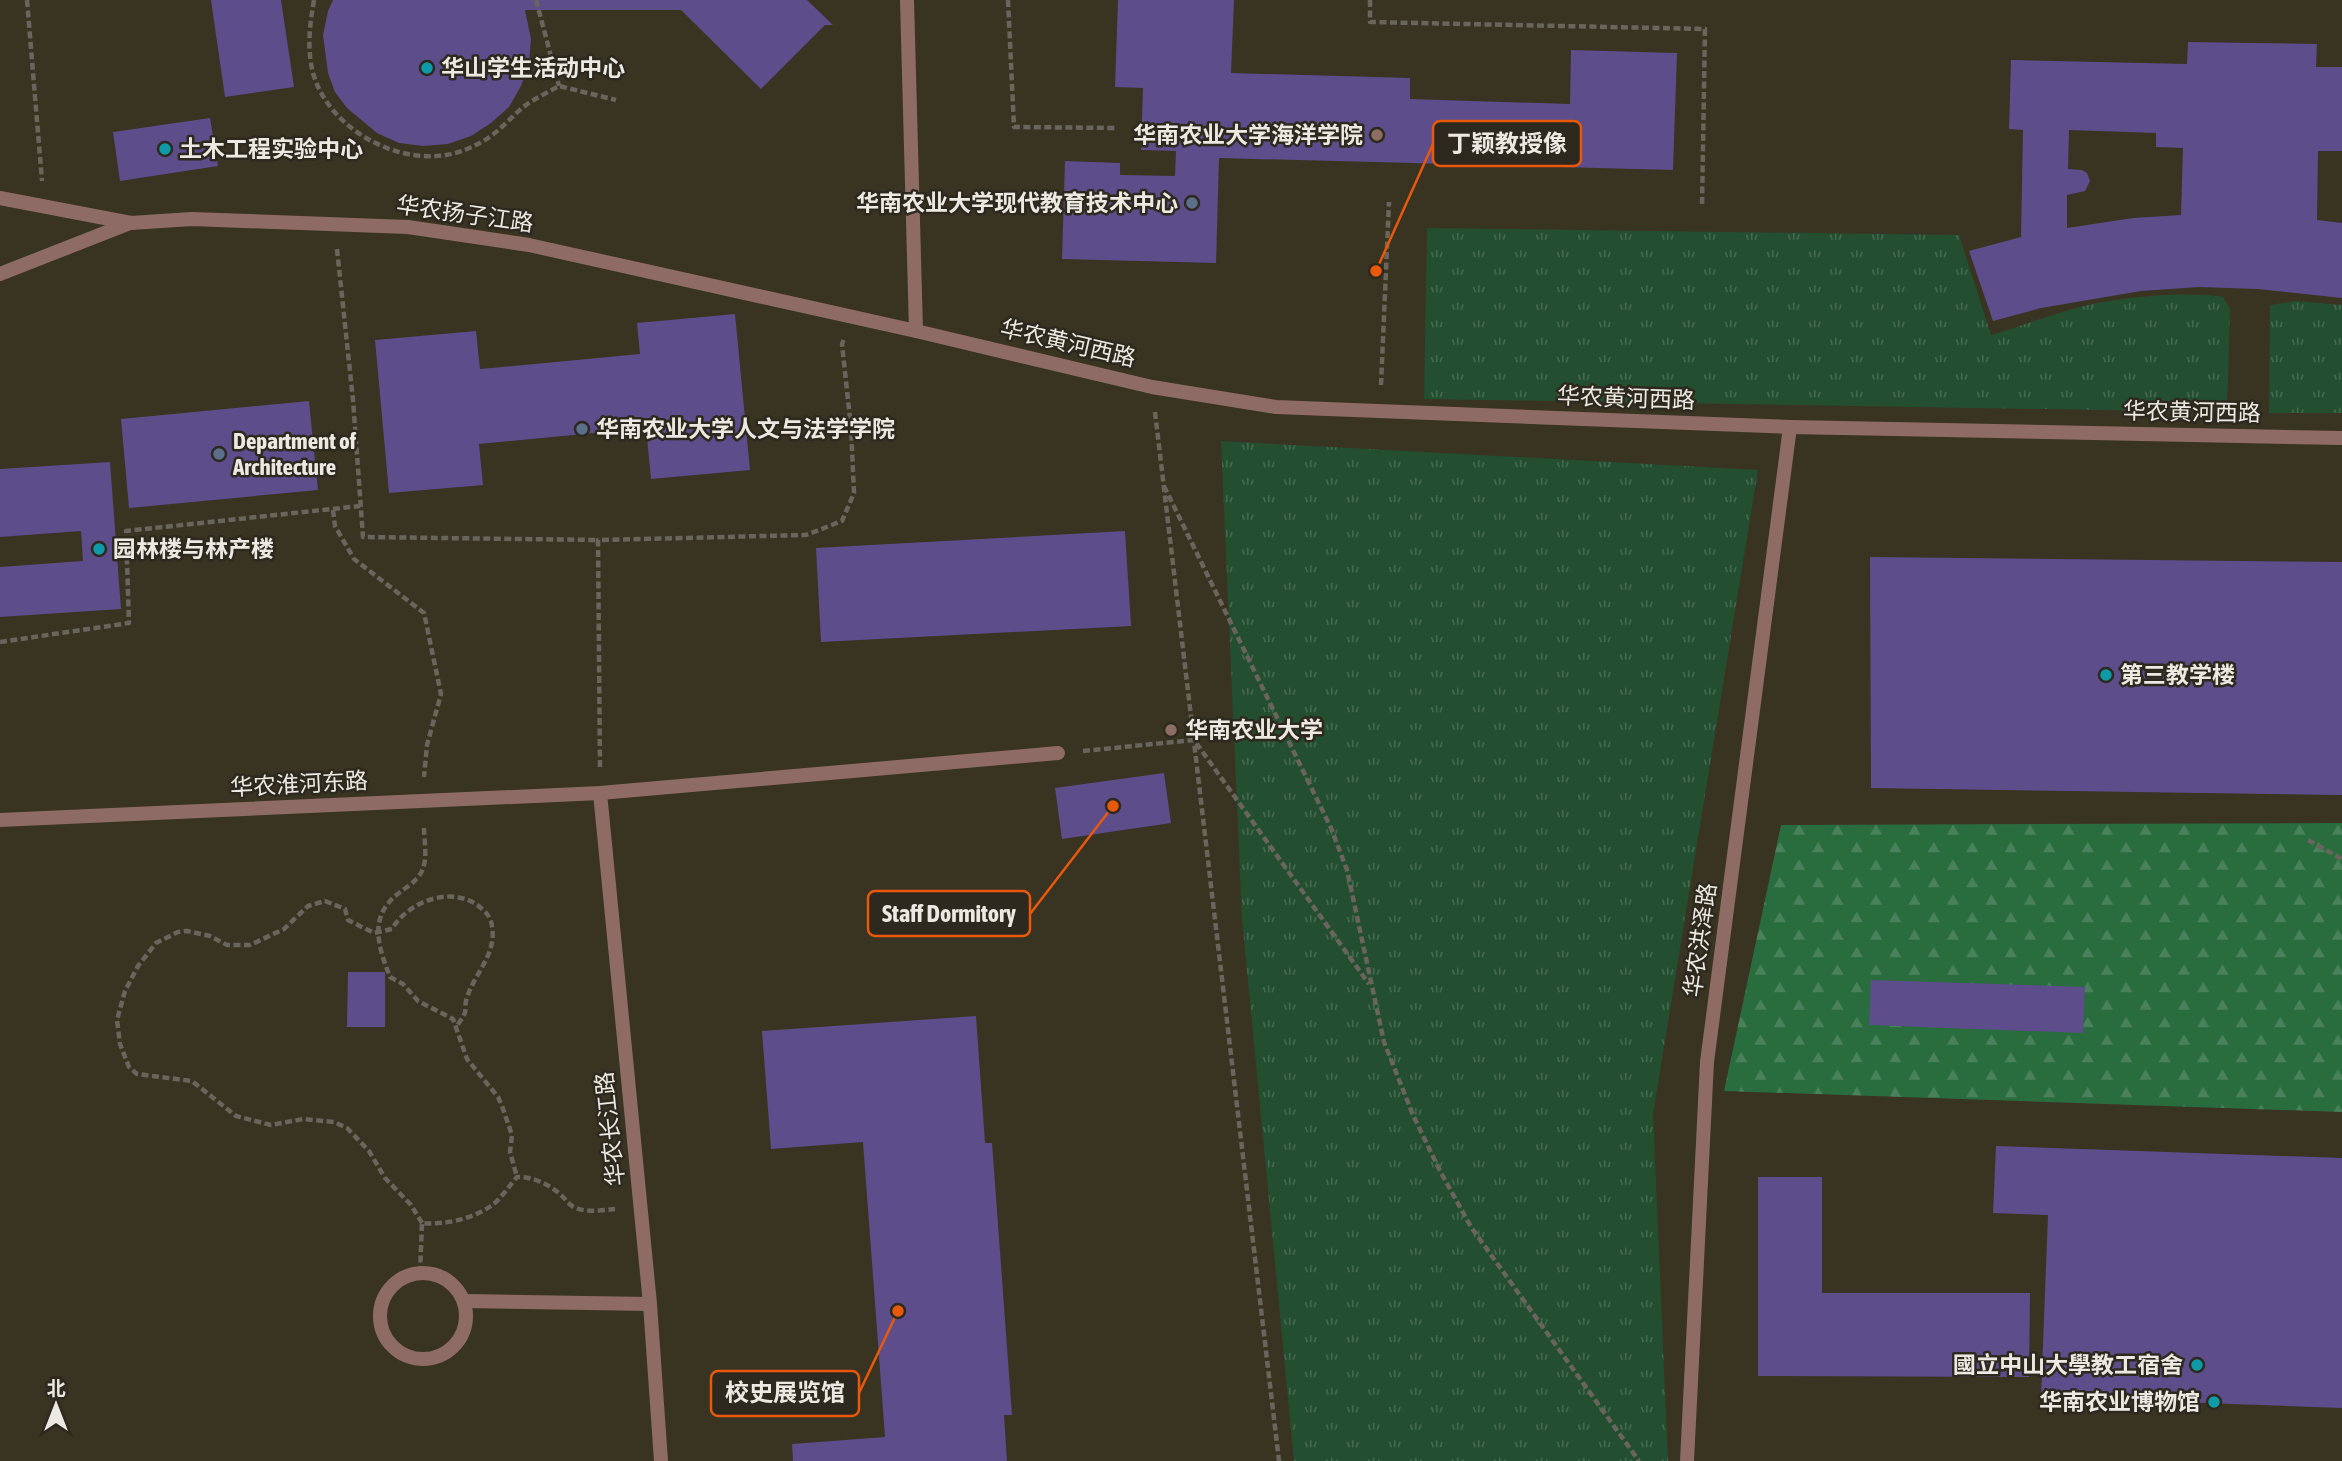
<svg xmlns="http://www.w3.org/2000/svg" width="2342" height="1461" font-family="'Asap Condensed','Noto Sans SC',sans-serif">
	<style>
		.built { fill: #393322 }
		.grass { fill: url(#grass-tufts) }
		.forest { fill: url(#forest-firs) }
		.building { fill: #5d4d8b; fill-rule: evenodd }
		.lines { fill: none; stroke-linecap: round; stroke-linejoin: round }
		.path { stroke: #69655c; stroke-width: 4.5; stroke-dasharray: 7 3.5; stroke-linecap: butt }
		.minor { stroke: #8e6c65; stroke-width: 14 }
		.culture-dot { fill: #0f9aa8; stroke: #2d291f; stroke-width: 2.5 }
		.education-dot { fill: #8d6e63; stroke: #2d291f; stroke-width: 2.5 }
		.service-dot { fill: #5c6f8a; stroke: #2d291f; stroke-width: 2.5 }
		.labels { text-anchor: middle; stroke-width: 5; stroke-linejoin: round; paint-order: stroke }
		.poi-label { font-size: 23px; font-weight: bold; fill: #ece9e2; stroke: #2d291f; text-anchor: start }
		.street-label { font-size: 23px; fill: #ece9e2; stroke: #2d291f }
		.leader { fill: none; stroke: #e8590c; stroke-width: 2.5 }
		.callout-dot { fill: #e8590c; stroke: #2d291f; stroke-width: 2.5 }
		.callout { fill: #2d291f; stroke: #e8590c; stroke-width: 2.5 }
		.callout-label { font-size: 24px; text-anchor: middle; font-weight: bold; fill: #ece9e2 }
	</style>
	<defs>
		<pattern id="grass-tufts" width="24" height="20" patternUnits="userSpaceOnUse" patternTransform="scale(1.75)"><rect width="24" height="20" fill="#234e2f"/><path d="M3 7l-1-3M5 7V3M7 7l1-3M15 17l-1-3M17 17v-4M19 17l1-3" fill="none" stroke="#43684d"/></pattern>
		<pattern id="forest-firs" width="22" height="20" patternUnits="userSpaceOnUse" patternTransform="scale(1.75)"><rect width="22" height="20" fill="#296c3e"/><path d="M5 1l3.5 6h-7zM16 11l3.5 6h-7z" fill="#48815a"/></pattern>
	</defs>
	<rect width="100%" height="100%" fill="#2d291f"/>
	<rect class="built" x="0" y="0" width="2342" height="1461"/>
	<g class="grass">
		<path d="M 1427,228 L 1959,235 L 1991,335 C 2022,326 2052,314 2084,306 C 2121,297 2185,291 2223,297 L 2230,309 L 2227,412 L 1424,399 Z"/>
		<path d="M 2296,301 L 2342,305 L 2342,413 L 2269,413 L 2270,305 Z"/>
		<path d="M 1221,441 L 1758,470 L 1653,1114 L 1668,1461 L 1294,1461 L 1242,918 Z"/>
	</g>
	<path class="forest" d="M 2342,823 L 2342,1112 L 1724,1091 L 1781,825 Z"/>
	<g class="building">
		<path d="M 211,0 L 281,0 L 294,87 L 225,97 Z"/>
		<path d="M 333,0 L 807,0 L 833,25 L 825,25 L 761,89 L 681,10 L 525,10 L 531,39 L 529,63 L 521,86 L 509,107 L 491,123 L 471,136 L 448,144 L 423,146 L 399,143 L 377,133 L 347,108 L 335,92 L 328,73 L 323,35 L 328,11 Z"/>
		<path d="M 1118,0 L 1234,0 L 1231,73 L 1410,78 L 1410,99 L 1570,104 L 1571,50 L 1677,53 L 1673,170 L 1219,158 L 1216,263 L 1062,259 L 1065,161 L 1120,163 L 1120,175 L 1175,176 L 1176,151 L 1141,150 L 1143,88 L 1115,87 Z"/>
		<path d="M 2188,42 L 2317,44 L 2316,67 L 2342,67 L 2342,151 L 2318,151 L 2317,220 L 2342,223 L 2342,298 L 2258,289 L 2199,287 L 2141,291 L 2041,308 L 1993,321 L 1969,251 L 2021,237 L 2023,130 L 2009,129 L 2011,60 L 2187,64 ZM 2069,130 L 2156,133 L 2156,147 L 2183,148 L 2181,215 L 2133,218 L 2067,228 L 2067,195 L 2085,191 L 2090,181 L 2087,173 L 2082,170 L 2068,169 Z"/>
		<path d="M 210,118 L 218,166 L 120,181 L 113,132 Z"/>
		<path d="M 735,314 L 750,470 L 651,479 L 646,428 L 479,444 L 483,485 L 389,493 L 375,340 L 476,331 L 480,369 L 640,354 L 637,323 Z"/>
		<path d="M 309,401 L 318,490 L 129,508 L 121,419 Z"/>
		<path d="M 110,462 L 121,609 L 0,617 L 0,567 L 83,561 L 81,531 L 0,537 L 0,469 Z"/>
		<path d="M 1125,531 L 1131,626 L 821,642 L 816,548 Z"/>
		<path d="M 1870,557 L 2342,562 L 2342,795 L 1871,788 Z"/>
		<path d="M 1164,773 L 1171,823 L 1062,839 L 1055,788 Z"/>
		<path d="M 348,972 L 385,972 L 385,1027 L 347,1027 Z"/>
		<path d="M 1871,980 L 2085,987 L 2083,1033 L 1869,1025 Z"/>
		<path d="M 976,1016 L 985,1143 L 992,1143 L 1012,1415 L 1004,1415 L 1007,1461 L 793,1461 L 792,1444 L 885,1437 L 863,1142 L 771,1149 L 762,1031 Z"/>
		<path d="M 1996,1146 L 2342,1158 L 2342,1408 L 2041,1397 L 2048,1215 L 1993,1213 Z"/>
		<path d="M 1758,1177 L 1822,1177 L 1822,1293 L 2030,1293 L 2029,1377 L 1758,1376 Z"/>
	</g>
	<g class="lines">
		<g class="path">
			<path d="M 27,0 L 42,181"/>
			<path d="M 314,0 C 310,24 307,45 312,69 C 326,131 408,174 467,149 C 494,138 502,126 522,108 C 533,99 547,93 559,86 L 616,100"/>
			<path d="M 536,0 L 559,86"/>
			<path d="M 1008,0 L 1014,127 L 1117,128"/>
			<path d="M 1370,0 L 1370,22 L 1705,29 L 1702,207"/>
			<path d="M 337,249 L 353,400 L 363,537 L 598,540"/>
			<path d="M 1381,385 L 1389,202"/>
			<path d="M 1155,412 L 1279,1461"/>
			<path d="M 1164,486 L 1331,828 L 1347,870 L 1384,1042 L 1413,1115 L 1440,1171 L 1471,1227 L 1639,1461"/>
			<path d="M 333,510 L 335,526 L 354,559 L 424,613 L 441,694 L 427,745 L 424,777"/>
			<path d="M 0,642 L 129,623 L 126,531 L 360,506"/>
			<path d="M 1083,751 L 1194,740 L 1369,984"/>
			<path d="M 600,767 L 598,540 L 806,535 L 842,521 L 854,493 L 851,428 L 842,344 L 844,339"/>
			<path d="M 424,828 C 424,841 428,858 422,871 C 417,881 407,887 399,893 C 368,916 378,946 390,977 L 403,984 L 418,1001 L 453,1019 L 467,1059 L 498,1097 L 502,1106 L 512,1135 L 510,1152 L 517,1177"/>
			<path d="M 2308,840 L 2342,859"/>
			<path d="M 422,1223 L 411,1205 L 385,1178 L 369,1151 L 347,1128 L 334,1122 L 303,1119 L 271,1125 L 236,1116 L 192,1081 L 137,1074 L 129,1067 L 120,1044 L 117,1020 L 125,991 L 138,966 L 156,943 L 178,932 L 187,931 L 210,936 L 227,945 L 250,945 L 284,929 L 308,906 L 325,901 L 345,909 L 348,920 L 374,933 L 392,929 C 408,901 454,884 481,908 C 487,913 491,918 492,926 C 497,956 473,974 466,1001 C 465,1005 466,1009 465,1012 C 464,1017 459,1022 457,1026"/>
			<path d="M 420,1273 L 422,1223 C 445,1225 472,1219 491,1206 C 501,1199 509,1186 517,1177 C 532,1176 553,1186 563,1197 C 567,1201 570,1206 576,1208 C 588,1213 603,1210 615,1209"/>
		</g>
		<g class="minor">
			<path d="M 907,0 L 916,331"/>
			<path d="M 0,198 L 131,223 L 192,219 L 408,227 L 529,245 L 916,331 L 1152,387 L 1276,407 L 1790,427 L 2342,438"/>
			<path d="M 0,274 L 130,223"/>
			<path d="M 600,793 L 650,1304 L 661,1461"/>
			<path d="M 0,820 L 600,793 L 1058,753"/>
			<circle cx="423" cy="1316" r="43"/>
			<path d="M 464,1301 L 650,1304"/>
			<path d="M 1687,1461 L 1707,1062 L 1790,427"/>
		</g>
	</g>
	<g class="culture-dot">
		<circle cx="427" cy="68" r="7"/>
		<circle cx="165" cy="149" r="7"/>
		<circle cx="99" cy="549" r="7"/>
		<circle cx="2106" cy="675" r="7"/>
		<circle cx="2197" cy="1365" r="7"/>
		<circle cx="2214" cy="1402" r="7"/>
	</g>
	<g class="education-dot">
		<circle cx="1377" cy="135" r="7"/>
		<circle cx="1171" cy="730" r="7"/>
	</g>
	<g class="service-dot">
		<circle cx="1192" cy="203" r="7"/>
		<circle cx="582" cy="429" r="7"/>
		<circle cx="219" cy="454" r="7"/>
	</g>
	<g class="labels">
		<g class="poi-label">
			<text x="441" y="76">华山学生活动中心</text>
			<text x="1363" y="143" text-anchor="end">华南农业大学海洋学院</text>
			<text x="179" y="157">土木工程实验中心</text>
			<text x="1178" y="211" text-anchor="end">华南农业大学现代教育技术中心</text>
			<text x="596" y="437">华南农业大学人文与法学学院</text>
			<text x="233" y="449">Department of<tspan x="233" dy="26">Architecture</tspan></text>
			<text x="113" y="557">园林楼与林产楼</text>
			<text x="2120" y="683">第三教学楼</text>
			<text x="1185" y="738">华南农业大学</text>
			<text x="2183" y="1373" text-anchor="end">國立中山大學教工宿舍</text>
			<text x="2200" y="1410" text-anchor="end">华南农业博物馆</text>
		</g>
		<g class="street-label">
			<text transform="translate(465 214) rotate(8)" y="8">华农扬子江路</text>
			<text transform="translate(1068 343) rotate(13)" y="8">华农黄河西路</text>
			<text transform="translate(1626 398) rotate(2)" y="8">华农黄河西路</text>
			<text transform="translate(2192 412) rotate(1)" y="8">华农黄河西路</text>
			<text transform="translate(299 784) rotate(-3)" y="8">华农淮河东路</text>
			<text transform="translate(1700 940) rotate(-82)" y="8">华农洪泽路</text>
			<text transform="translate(610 1129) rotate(-96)" y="8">华农长江路</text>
		</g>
	</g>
	<path class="leader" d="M1376 271L1433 144M1113 806L1030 914M898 1311L859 1393"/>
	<g class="callout-dot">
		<circle cx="1376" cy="271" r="7"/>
		<circle cx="1113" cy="806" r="7"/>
		<circle cx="898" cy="1311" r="7"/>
	</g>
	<g class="callout">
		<rect x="1433" y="121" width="148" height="45" rx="7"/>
		<rect x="868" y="891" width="162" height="45" rx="7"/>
		<rect x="711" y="1371" width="148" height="45" rx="7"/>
	</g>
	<g class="callout-label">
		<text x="1507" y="152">丁颖教授像</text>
		<text x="949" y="922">Staff Dormitory</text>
		<text x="785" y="1401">校史展览馆</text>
	</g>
	<g transform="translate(56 1405)" stroke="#2d291f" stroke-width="5" paint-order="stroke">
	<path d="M0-5L12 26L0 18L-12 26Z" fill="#ece9e2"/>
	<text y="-10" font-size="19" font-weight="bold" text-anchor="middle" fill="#ece9e2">北</text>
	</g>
</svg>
